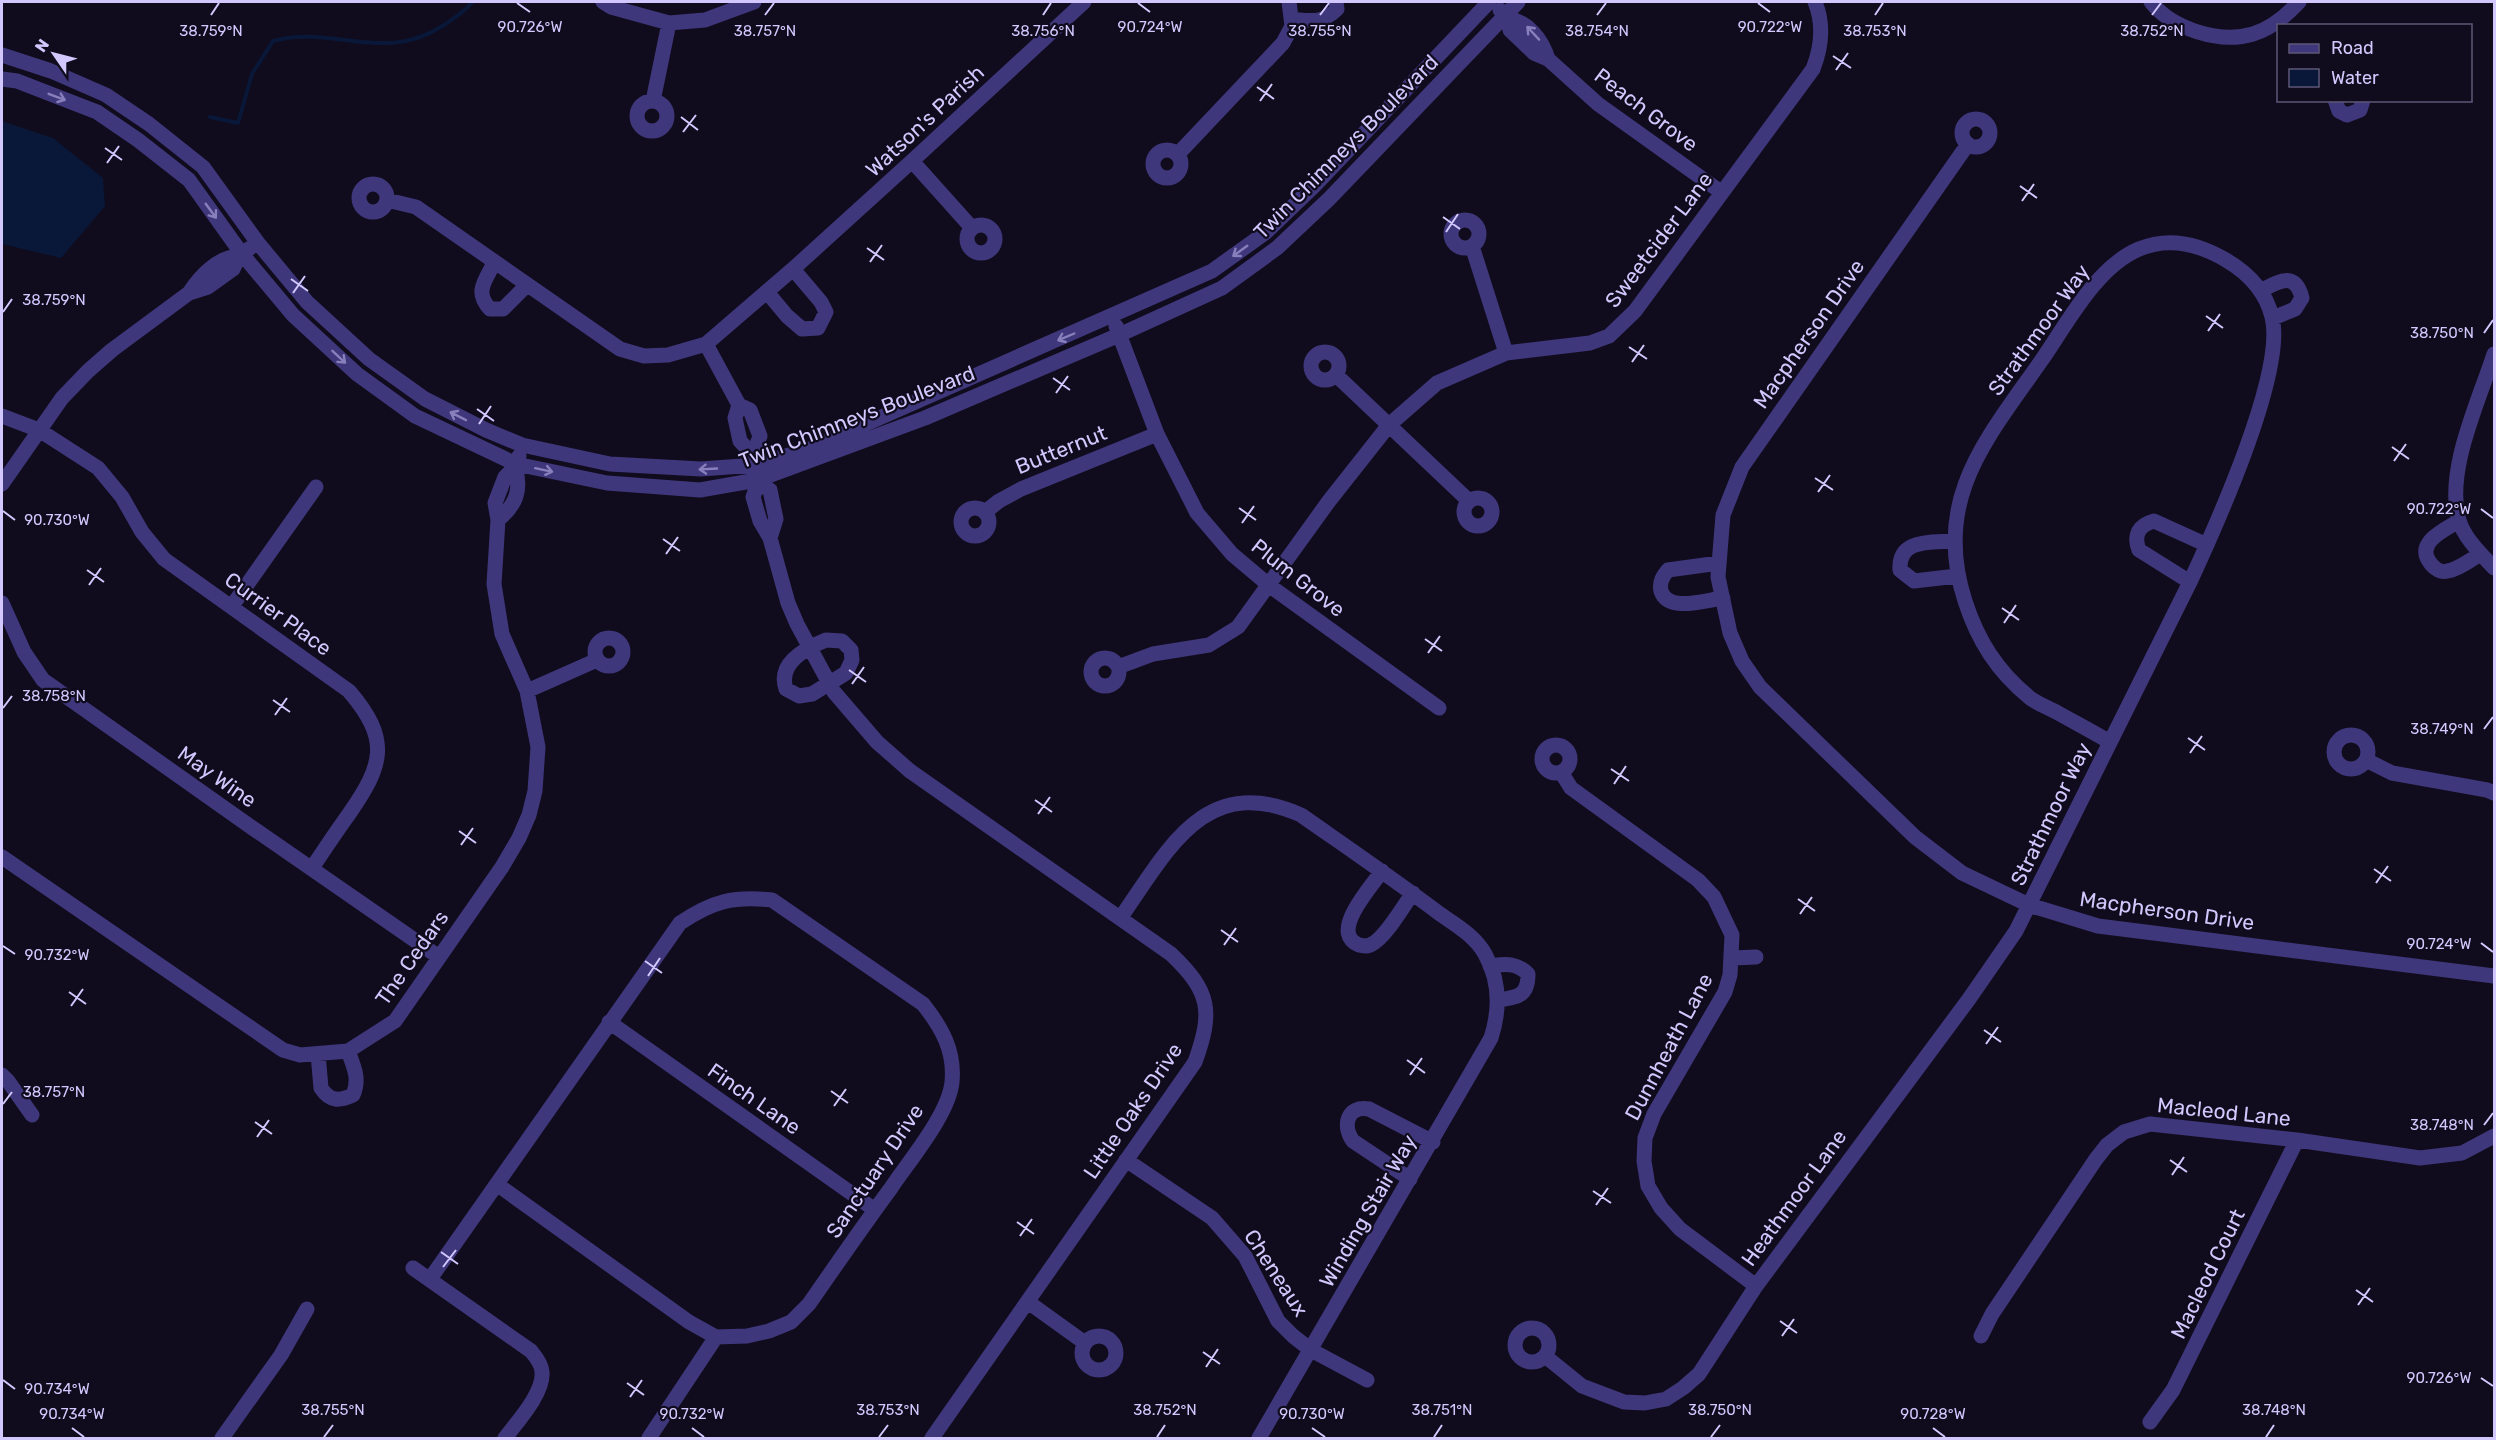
<svg xmlns="http://www.w3.org/2000/svg" width="2496" height="1440" viewBox="0 0 2496 1440" font-family="Rubik,sans-serif">
	<style>
		.water { fill: #091738 }
		.lines { fill: none; stroke-linecap: round; stroke-linejoin: round }
		.stream { stroke: #091738; stroke-width: 4 }
		.minor { stroke: #3f377b; stroke-width: 15 }
		.oneway { stroke: #8880bc }
		.ticks { fill: none; stroke: #d2c8fe; stroke-width: 2 }
		.labels { text-anchor: middle; stroke-width: 4.5; stroke-linejoin: round; paint-order: stroke }
		.street-label { font-size: 21px; fill: #d2c8fe; stroke: #100c1d }
		.ticks-label { font-size: 15px; text-anchor: middle; fill: #d2c8fe; stroke: #100c1d; stroke-width: 4.5; stroke-linejoin: round; paint-order: stroke }
	</style>
	<rect width="100%" height="100%" fill="#100c1d"/>
	<path class="water" d="M2,121L53,138L103,178L105,206L61,258L2,244Z"/>
	<g class="lines">
		<path class="stream" d="M210,117L238,123L252,74L273,41C333,24 384,65 444,25C454,18 465,12 472,2"/>
		<path class="minor" d="M603,2L611,7L669,23L705,20L754,2
			M2151,2C2172,29 2220,44 2253,34C2271,29 2287,15 2299,2
			M1500,10L1508,18L1510,30L1534,53L1548,59L1598,104L1721,192
			M1508,18C1528,22 1542,39 1548,59
			M1291,19C1311,21 1322,24 1337,9L1336,2
			M2,55L51,71L106,95L149,124L203,167L258,243L307,302L369,359L425,399L486,430L522,445L610,464L701,469L756,465L809,449L1212,271L1265,233L1315,185L1489,2
			M2,79L17,81L97,112L138,140L189,180L242,254L293,315L357,374L415,416L516,464L607,483L700,490L757,480L925,418L1119,335L1222,288L1277,248L1329,199L1518,2
			M2335,100L2339,111L2347,115L2360,110L2363,100
			M653,101L669,23
			M637 116a15 15 0 1 1 30 0a15 15 0 1 1-30 0Z
			M1962 133a14 14 0 1 1 28 0a14 14 0 1 1-28 0Z
			M1968,144L1742,467L1723,515L1718,577L1730,633L1742,661L1760,687L1915,837L1962,873L2029,905L2098,926L2494,976
			M1153 164a14 14 0 1 1 28 0a14 14 0 1 1-28 0Z
			M1178,154L1283,43L1292,26L1289,2
			M912,161L972,228
			M359 198a14 14 0 1 1 28 0a14 14 0 1 1-28 0Z
			M387,200L416,207L620,349L644,356L668,355L706,344L793,269L912,161L1084,2
			M1451 234a14 14 0 1 1 28 0a14 14 0 1 1-28 0Z
			M967 239a14 14 0 1 1 28 0a14 14 0 1 1-28 0Z
			M1472,246L1506,353
			M494,263C485,281 474,292 490,309H503L527,285
			M2260,291C2278,282 2295,270 2302,298L2295,309L2273,318
			M767,292L787,316L802,329L818,328L826,312L821,302L793,269
			M189,293C200,276 218,257 239,256
			M1116,326L1157,434L1197,513L1232,554L1270,586L1439,708
			M706,344L739,405L735,418L740,441L753,455L756,465L758,483L753,497L760,521L770,538L788,603L797,624L834,692L877,742L910,771L1171,954C1211,992 1213,1012 1195,1062L932,1438
			M1311 366a14 14 0 1 1 28 0a14 14 0 1 1-28 0Z
			M2494,354C2479,401 2445,471 2459,520C2464,538 2481,554 2494,568
			M1336,375L1469,501
			M739,405L750,410L760,436L753,455
			M2,416L39,430L98,468L122,497L142,532L164,559L349,691C391,740 383,765 349,814C336,832 324,850 312,868
			M758,483L770,490L776,519L770,538
			M2,484L62,398L88,371L112,350L189,293L208,287L233,269L239,256L250,248
			M1464 512a14 14 0 1 1 28 0a14 14 0 1 1-28 0Z
			M961 522a14 14 0 1 1 28 0a14 14 0 1 1-28 0Z
			M985,512L999,501L1021,489L1157,434
			M498,520C516,505 522,490 515,467
			M2459,521C2444,530 2414,543 2431,564C2435,569 2441,573 2447,571C2458,570 2471,559 2481,554
			M1954,541C1931,543 1898,538 1900,570L1914,581L1957,576
			M1719,563L1668,570C1663,576 1659,582 1661,591C1668,613 1706,600 1723,598
			M2190,582L2139,550C2133,535 2139,525 2154,521L2207,545
			M2,603L24,652L43,680L254,829L439,957
			M232,606L316,487
			M595 652a14 14 0 1 1 28 0a14 14 0 1 1-28 0Z
			M826,640L842,641L851,650L852,660L846,673L812,694L799,696L786,689C777,663 806,648 826,640Z
			M1091 672a14 14 0 1 1 28 0a14 14 0 1 1-28 0Z
			M1118,667L1153,654L1209,645L1238,627L1329,501L1389,425L1437,383L1506,353L1590,343L1609,336L1635,311L1813,69C1822,46 1824,24 1815,2
			M527,691L597,660
			M2334 752a17 17 0 1 1 34 0a17 17 0 1 1-34 0Z
			M1542 759a14 14 0 1 1 28 0a14 14 0 1 1-28 0Z
			M2366,760L2392,773L2487,790L2494,793
			M1561,772L1571,788L1698,880L1714,897L1732,935L1730,975L1725,992L1654,1114L1645,1138L1644,1161L1648,1186L1661,1208L1680,1229L1756,1286
			M2,857L283,1050L300,1055L348,1051L395,1021L502,867L519,838L529,815L535,791L538,747L527,691L502,634L494,584L498,520L495,503L505,477L515,467L519,456
			M1382,871C1372,886 1328,933 1359,945C1364,946 1368,947 1372,944C1386,937 1403,906 1413,893
			M1121,917C1168,850 1205,772 1301,815C1348,848 1395,880 1440,914C1456,925 1475,936 1485,954C1500,981 1500,1010 1491,1038L1259,1438
			M1733,958L1756,957
			M1490,966C1505,964 1516,962 1528,974C1528,996 1518,997 1499,1000
			M609,1022L875,1210
			M318,1054L321,1088C330,1102 340,1101 353,1095C360,1079 354,1067 348,1051
			M2,1075L8,1081L32,1115
			M1126,1160L1212,1218L1245,1256L1278,1321L1293,1336L1311,1350L1367,1380
			M1410,1179L1353,1141C1342,1126 1347,1105 1369,1109L1433,1142
			M413,1268L531,1351C536,1357 542,1365 542,1372C544,1393 517,1422 505,1438
			M430,1279L680,923C713,901 733,896 772,900L923,1004C942,1028 955,1051 952,1082C949,1114 909,1161 891,1188C863,1226 836,1265 809,1304L791,1322L769,1331L747,1336L716,1337L689,1322L498,1185
			M1028,1302L1085,1343
			M1515 1345a17 17 0 1 1 34 0a17 17 0 1 1-34 0Z
			M1082 1353a17 17 0 1 1 34 0a17 17 0 1 1-34 0Z
			M1981,1336L1992,1314L2096,1159L2107,1145L2124,1132L2150,1124L2297,1140L2420,1158L2462,1153L2494,1136
			M1545,1356L1582,1386L1624,1402L1645,1403L1666,1399L1683,1388L1699,1374L1756,1286L1969,999L2016,931L2190,582C2215,528 2286,372 2272,317C2266,292 2248,273 2226,260C2199,244 2170,236 2139,249C2096,267 2067,324 2041,361C1986,440 1932,499 1965,601C1978,641 1997,671 2030,698C2038,704 2049,708 2058,713C2076,723 2093,732 2110,742
			M2150,1422L2173,1390L2297,1140
			M222,1438L281,1355L307,1309
			M649,1438L716,1337"/>
	</g>
	<defs><path id="oneway-shaft" d="M-6 0H5M1.5-3L5.5 0L1.5 3" fill="none" stroke-width="1.6" stroke-linecap="round" stroke-linejoin="round" transform="scale(1.5)"/></defs>
	<g class="oneway">
		<use href="#oneway-shaft" transform="translate(1533 33) rotate(-133)"/>
		<use href="#oneway-shaft" transform="translate(57 97) rotate(21)"/>
		<use href="#oneway-shaft" transform="translate(211 211) rotate(54)"/>
		<use href="#oneway-shaft" transform="translate(1240 251) rotate(144)"/>
		<use href="#oneway-shaft" transform="translate(1066 337) rotate(157)"/>
		<use href="#oneway-shaft" transform="translate(339 357) rotate(43)"/>
		<use href="#oneway-shaft" transform="translate(458 416) rotate(-153)"/>
		<use href="#oneway-shaft" transform="translate(708 469) rotate(177)"/>
		<use href="#oneway-shaft" transform="translate(544 470) rotate(12)"/>
	</g>
	<path class="ticks" d="M517,3L530,12M1138,3L1150,12M1758,3L1770,12M211,15L219,3M765,15L774,3M1043,15L1051,3M1320,15L1329,3M1597,15L1606,3M1875,15L1883,3M2152,15L2161,3M1833,56L1851,68M1836,70L1848,53M1257,87L1274,99M1260,101L1272,84M681,117L698,130M683,132L696,115M105,148L122,160M107,163L119,146M2020,186L2037,198M2022,201L2034,184M1443,217L1460,229M1446,232L1458,214M867,248L884,260M870,262L882,245M291,279L308,291M293,293L305,276M3,312L12,299M2206,316L2223,328M2208,331L2220,314M2484,333L2493,320M1629,347L1647,359M1632,362L1644,345M1053,378L1070,390M1056,393L1068,376M477,409L494,421M479,424L491,406M2392,447L2409,459M2394,461L2406,444M1815,478L1833,490M1818,492L1830,475M1239,508L1256,520M2481,509L2493,518M3,511L15,520M1242,523L1254,506M663,539L680,551M666,554L678,537M87,570L104,582M89,585L101,568M2002,608L2019,620M2004,623L2016,605M1425,639L1442,651M1428,653L1440,636M849,670L866,682M852,684L864,667M273,700L290,712M3,708L12,696M275,715L287,698M2484,729L2493,717M2188,738L2205,750M2190,753L2202,736M1611,769L1629,781M1614,784L1626,766M1035,800L1052,812M1038,814L1050,797M459,831L476,843M461,845L473,828M2374,869L2391,881M2376,883L2388,866M1798,899L1815,911M1800,914L1812,897M1221,930L1238,942M2481,943L2493,952M1224,945L1236,928M3,946L15,954M645,961L662,973M648,976L660,958M69,992L86,1004M71,1006L83,989M1984,1030L2001,1042M1986,1044L1998,1027M1407,1060L1425,1073M1410,1075L1422,1058M831,1091L848,1103M3,1104L12,1092M834,1106L846,1089M255,1122L272,1134M2484,1125L2493,1113M257,1137L269,1120M2170,1160L2187,1172M2172,1175L2184,1157M1593,1191L1611,1203M1596,1205L1608,1188M1017,1222L1034,1234M1020,1236L1032,1219M441,1252L458,1264M443,1267L456,1250M2356,1290L2373,1302M2358,1305L2370,1288M1780,1321L1797,1333M1782,1336L1794,1319M1203,1352L1220,1364M1206,1367L1218,1349M2481,1378L2493,1386M3,1380L15,1389M627,1383L644,1395M630,1397L642,1380M72,1428L84,1437M692,1428L704,1437M1312,1428L1325,1437M1933,1428L1945,1437M324,1437L333,1425M879,1437L888,1425M1157,1437L1165,1425M1434,1437L1442,1425M1711,1437L1720,1425M2266,1437L2274,1425"/>
	<g class="labels">
		<g class="street-label">
			<text transform="translate(1646 110) rotate(37)" y="7">Peach Grove</text>
			<text transform="translate(925 121) rotate(-43)" y="7">Watson's Parish</text>
			<text transform="translate(1346 147) rotate(-45)" y="7">Twin Chimneys Boulevard</text>
			<text transform="translate(1659 240) rotate(-53)" y="7">Sweetcider Lane</text>
			<text transform="translate(2039 330) rotate(-54)" y="7">Strathmoor Way</text>
			<text transform="translate(1809 334) rotate(-55)" y="7">Macpherson Drive</text>
			<text transform="translate(857 417) rotate(-21)" y="7">Twin Chimneys Boulevard</text>
			<text transform="translate(1061 450) rotate(-22)" y="7">Butternut</text>
			<text transform="translate(1298 578) rotate(38)" y="7">Plum Grove</text>
			<text transform="translate(278 614) rotate(36)" y="7">Currier Place</text>
			<text transform="translate(217 777) rotate(35)" y="7">May Wine</text>
			<text transform="translate(2051 814) rotate(-64)" y="7">Strathmoor Way</text>
			<text transform="translate(2167 911) rotate(8)" y="7">Macpherson Drive</text>
			<text transform="translate(412 958) rotate(-55)" y="7">The Cedars</text>
			<text transform="translate(1669 1047) rotate(-62)" y="7">Dunnheath Lane</text>
			<text transform="translate(754 1099) rotate(35)" y="7">Finch Lane</text>
			<text transform="translate(1133 1111) rotate(-56)" y="7">Little Oaks Drive</text>
			<text transform="translate(2224 1112) rotate(6)" y="7">Macleod Lane</text>
			<text transform="translate(875 1171) rotate(-56)" y="7">Sanctuary Drive</text>
			<text transform="translate(1794 1198) rotate(-54)" y="7">Heathmoor Lane</text>
			<text transform="translate(1368 1211) rotate(-60)" y="7">Winding Stair Way</text>
			<text transform="translate(1276 1273) rotate(57)" y="7">Cheneaux</text>
			<text transform="translate(2208 1274) rotate(-64)" y="7">Macleod Court</text>
		</g>
	</g>
	<g class="ticks-label">
		<text x="530" y="32">90.726°W</text>
		<text x="1150" y="32">90.724°W</text>
		<text x="1770" y="32">90.722°W</text>
		<text x="211" y="36">38.759°N</text>
		<text x="765" y="36">38.757°N</text>
		<text x="1043" y="36">38.756°N</text>
		<text x="1320" y="36">38.755°N</text>
		<text x="1597" y="36">38.754°N</text>
		<text x="1875" y="36">38.753°N</text>
		<text x="2152" y="36">38.752°N</text>
		<text x="54" y="305">38.759°N</text>
		<text x="2442" y="338">38.750°N</text>
		<text x="2439" y="514">90.722°W</text>
		<text x="57" y="525">90.730°W</text>
		<text x="54" y="701">38.758°N</text>
		<text x="2442" y="734">38.749°N</text>
		<text x="2439" y="949">90.724°W</text>
		<text x="57" y="960">90.732°W</text>
		<text x="54" y="1097">38.757°N</text>
		<text x="2442" y="1130">38.748°N</text>
		<text x="2439" y="1383">90.726°W</text>
		<text x="57" y="1394">90.734°W</text>
		<text x="333" y="1415">38.755°N</text>
		<text x="888" y="1415">38.753°N</text>
		<text x="1165" y="1415">38.752°N</text>
		<text x="1442" y="1415">38.751°N</text>
		<text x="1720" y="1415">38.750°N</text>
		<text x="2274" y="1415">38.748°N</text>
		<text x="72" y="1419">90.734°W</text>
		<text x="692" y="1419">90.732°W</text>
		<text x="1312" y="1419">90.730°W</text>
		<text x="1933" y="1419">90.728°W</text>
	</g>
	<rect width="2496" height="1440" fill="none" stroke="#d2c8fe" stroke-width="6"/>
	<rect x="2277" y="24" width="195" height="78" fill="#100c1d" stroke="#5e5777" stroke-width="1.5"/>
	<rect x="2289" y="44" width="30" height="9" fill="#3f377b" stroke="#5e5777" stroke-width="1.5"/>
	<text x="2331" y="54" font-size="18" fill="#d2c8fe">Road</text>
	<rect x="2289" y="69" width="30" height="18" fill="#091738" stroke="#5e5777" stroke-width="1.5"/>
	<text x="2331" y="84" font-size="18" fill="#d2c8fe">Water</text>
	<g transform="translate(54 54) rotate(305)" stroke="#100c1d" stroke-width="4.5" paint-order="stroke">
	<path d="M0-4.5L10 22L0 15L-10 22Z" fill="#d2c8fe"/>
	<text y="-9" font-size="16" font-weight="bold" text-anchor="middle" fill="#d2c8fe">N</text>
	</g>
</svg>
